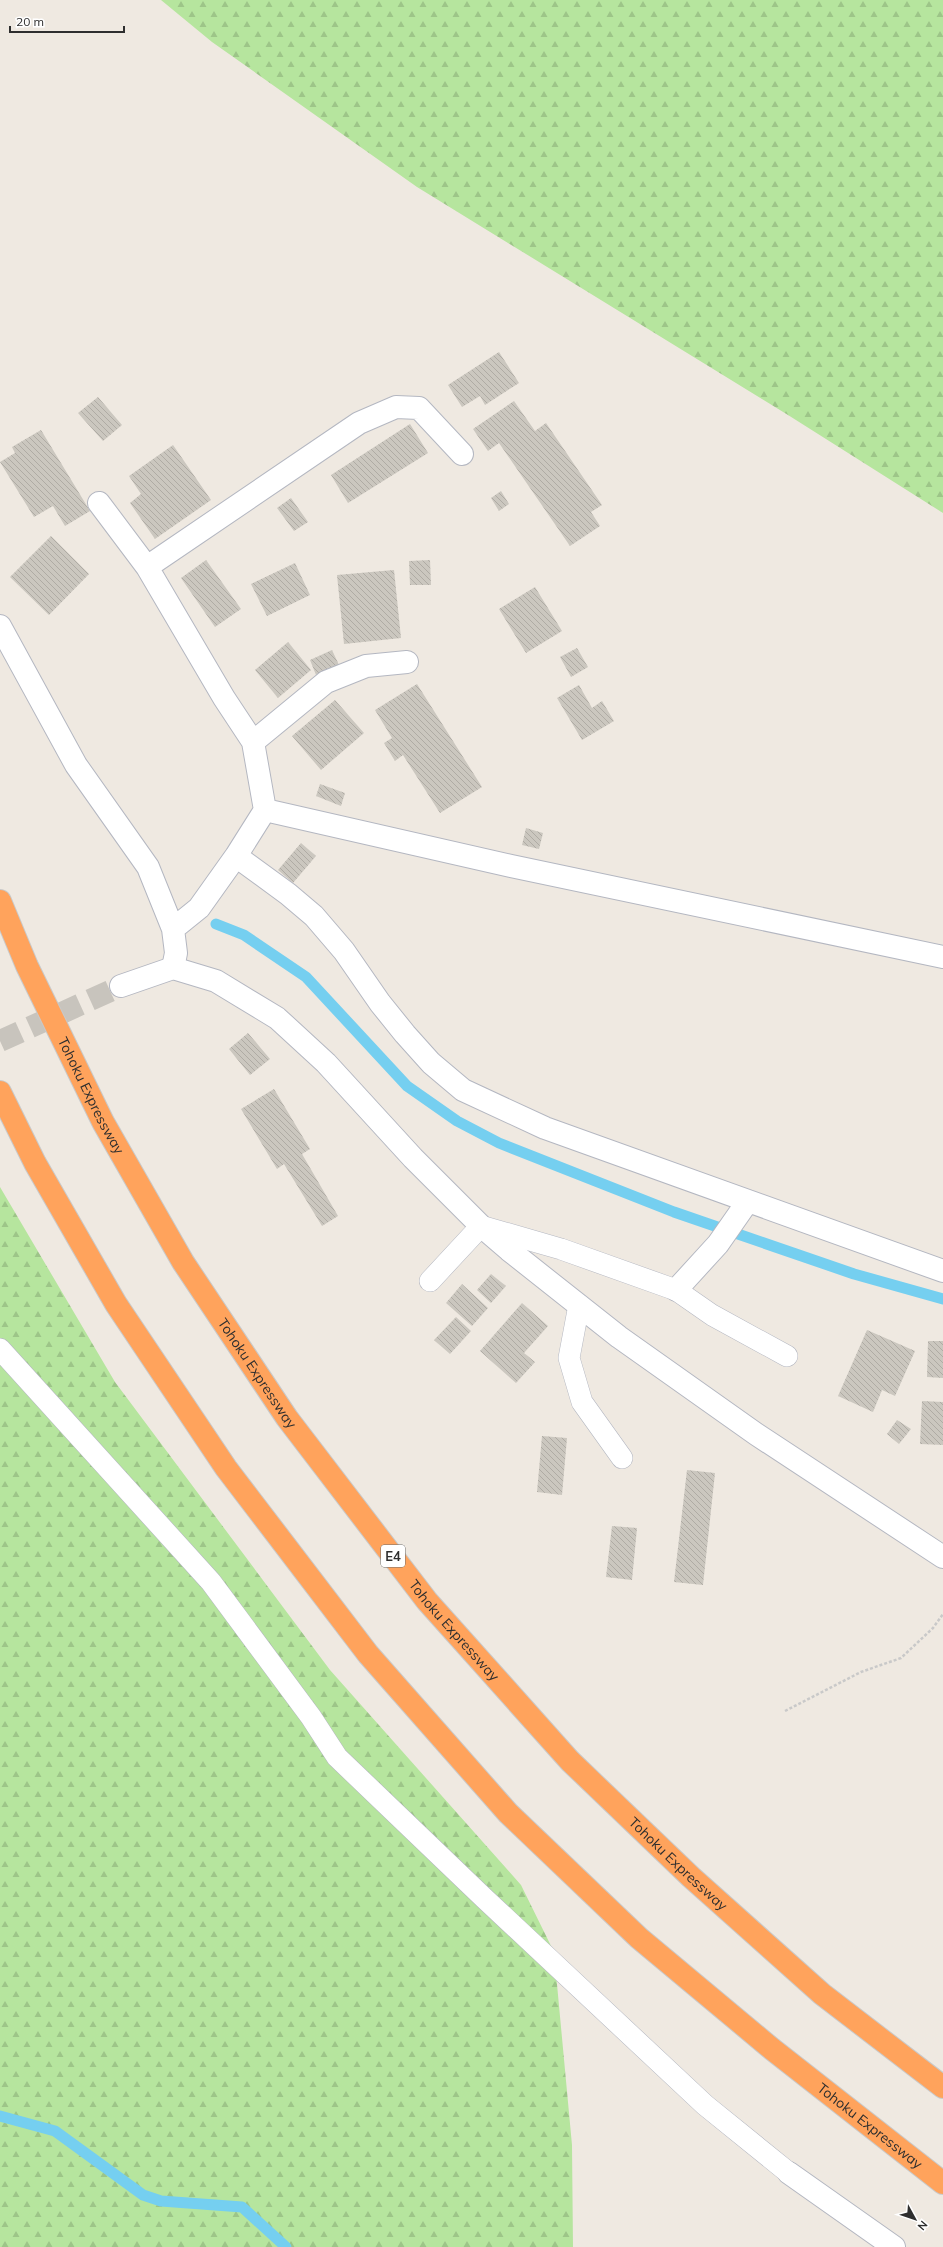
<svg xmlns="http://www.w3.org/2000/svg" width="943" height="2247" viewBox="0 0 943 2247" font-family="Mulish,sans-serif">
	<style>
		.forest { fill: url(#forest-firs) }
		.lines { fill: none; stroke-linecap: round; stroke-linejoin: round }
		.stream { stroke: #75cff0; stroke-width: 11 }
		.building { fill: url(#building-back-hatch) }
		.secondary-tunnel { stroke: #c8c4bd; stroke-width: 22; stroke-dasharray: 22 11; stroke-linecap: butt }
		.lane-casing { stroke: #b4b7c1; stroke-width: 22 }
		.street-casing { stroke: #b4b7c1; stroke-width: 24 }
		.secondary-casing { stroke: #b4b7c1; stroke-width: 24 }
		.highway-casing { stroke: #c9c9c9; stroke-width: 24 }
		.path { stroke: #c9c9c9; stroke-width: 2.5; stroke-dasharray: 3 2; stroke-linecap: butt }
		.lane { stroke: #fff; stroke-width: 21 }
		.street { stroke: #fff; stroke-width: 22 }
		.secondary { stroke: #fff; stroke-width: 22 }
		.highway { stroke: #ffa35c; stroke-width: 22 }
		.labels { text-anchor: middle; stroke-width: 4; stroke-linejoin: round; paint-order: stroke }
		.shield { fill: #fff; stroke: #6d6d6d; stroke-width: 1 }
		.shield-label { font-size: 13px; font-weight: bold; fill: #2e2e2e }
		.street-label { font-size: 14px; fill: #2e2e2e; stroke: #fff }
	</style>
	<defs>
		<pattern id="forest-firs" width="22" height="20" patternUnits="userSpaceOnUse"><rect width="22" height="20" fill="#b6e59e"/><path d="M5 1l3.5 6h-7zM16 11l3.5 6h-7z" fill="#9dc588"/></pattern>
		<pattern id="building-back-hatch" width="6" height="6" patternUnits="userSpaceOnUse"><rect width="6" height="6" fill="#cbc7bf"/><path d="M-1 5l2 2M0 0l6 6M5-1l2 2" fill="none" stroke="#afaba4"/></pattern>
	</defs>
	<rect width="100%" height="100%" fill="#efe9e1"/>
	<path class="forest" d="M161,0H943V513L788,415L417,187L212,42Z
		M0,1187L115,1382L330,1670L521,1885L554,1952L572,2145L573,2247H0Z"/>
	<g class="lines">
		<path class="stream" d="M216,924L244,935L306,977L407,1086L457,1121L499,1143L674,1212L854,1274L943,1299
			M0,2116L55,2131L143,2195L161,2201L242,2207L286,2247"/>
	</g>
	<path class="building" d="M499,352L519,383L485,405L480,396L462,407L448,385Z
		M98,397L122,425L103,441L78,413Z
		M514,401L535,431L546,423L602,505L591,512L600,526L570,546L499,443L488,451L473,429Z
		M410,424L428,453L348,503L331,475Z
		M41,430L90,511L65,526L53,506L34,517L0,462L15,453L12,447Z
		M173,445L211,500L155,539L130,503L141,494L129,476Z
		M501,491L509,504L499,511L491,498Z
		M291,498L308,522L294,531L277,508Z
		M51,536L89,574L49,615L10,577Z
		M206,560L241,609L215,627L181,578Z
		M430,560L431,585H410L409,561Z
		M295,563L310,595L267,616L251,584Z
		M394,570L401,638L344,644L337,575Z
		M535,587L562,631L526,653L499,609Z
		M288,642L311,670L278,698L255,670Z
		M577,648L588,667L571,677L560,657Z
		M332,650L339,665L316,675L310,660Z
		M417,684L482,787L440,813L403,755L395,761L384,743L392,738L375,710Z
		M579,685L592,708L602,701L614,721L582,740L557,698Z
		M335,700L364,733L321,770L292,736Z
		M320,784L345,793L341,806L316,796Z
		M526,828L543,833L539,849L522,845Z
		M301,843L316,856L293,883L278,870Z
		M248,1033L270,1059L250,1075L229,1049Z
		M274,1089L310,1149L302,1154L338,1216L322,1226L284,1164L277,1169L241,1109Z
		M491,1274L506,1286L491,1303L477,1290Z
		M462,1284L488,1308L472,1326L446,1303Z
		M522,1303L548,1326L524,1353L535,1362L516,1383L480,1351Z
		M456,1317L471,1331L450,1354L434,1340Z
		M867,1330L915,1351L895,1396L882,1390L873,1412L838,1396Z
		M928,1341H943V1378L927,1377Z
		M922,1401L943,1402V1445L920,1444Z
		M897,1420L911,1429L899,1444L887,1434Z
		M542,1436L567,1438L562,1495L537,1492Z
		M687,1470L715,1473L703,1585L674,1582Z
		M612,1526L637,1528L632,1580L606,1577Z"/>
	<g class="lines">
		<path class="secondary-tunnel" d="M0,1041L121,986"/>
		<g class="lane-casing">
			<path id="lane" d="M430,1281L481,1226L561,1249L676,1290L712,1315L787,1356
				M579,1305L569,1358L582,1402L622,1458
				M0,1349L211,1582L311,1717L337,1757L484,1898L705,2105L789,2173"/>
		</g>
		<g class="street-casing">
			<path id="street" d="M99,503L147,567L224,698L253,742L265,810
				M147,567L359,423L396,407L419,408L462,454
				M0,626L76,765L148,867L173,929L176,953L173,968
				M253,742L326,682L366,666L407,662
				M236,856L288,894L314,916L344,951L380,1003L405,1034L431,1063L463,1090L545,1128L943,1271
				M173,929L199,908L236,856L265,810L511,866L943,957
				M676,1290L718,1244L748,1201
				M789,2173L894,2247"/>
		</g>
		<g class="secondary-casing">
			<path id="secondary" d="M121,986L173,968L216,981L277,1018L326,1063L413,1158L481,1226L509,1250L619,1337L756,1434L943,1557"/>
		</g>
		<g class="highway-casing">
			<g id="highway">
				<path id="s1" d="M0,901L27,966L103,1122L183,1262L287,1418L427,1601L570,1761L691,1877L822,1994L943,2087"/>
				<path id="s2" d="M0,1092L35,1163L116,1304L226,1468L368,1654L508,1813L639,1938L772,2049L943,2183"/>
			</g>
		</g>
		<path class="path" d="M785,1711L861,1672L901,1658L933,1628L943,1614"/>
		<use href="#lane" class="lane"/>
		<use href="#street" class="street"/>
		<use href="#secondary" class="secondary"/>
		<use href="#highway" class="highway"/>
	</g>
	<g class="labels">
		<rect class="shield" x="381" y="1545" width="24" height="22" rx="3"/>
		<g class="shield-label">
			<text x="393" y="1561">E4</text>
		</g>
		<g class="street-label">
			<text dy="5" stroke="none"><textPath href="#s1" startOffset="215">Tohoku Expressway</textPath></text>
			<text dy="5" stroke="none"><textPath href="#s1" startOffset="539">Tohoku Expressway</textPath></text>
			<text dy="5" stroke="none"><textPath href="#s1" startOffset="863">Tohoku Expressway</textPath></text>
			<text dy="5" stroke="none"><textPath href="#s1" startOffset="1187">Tohoku Expressway</textPath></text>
			<text dy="5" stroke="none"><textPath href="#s2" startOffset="1364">Tohoku Expressway</textPath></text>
		</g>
	</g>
	<g transform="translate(915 2219) rotate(130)" stroke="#ffffff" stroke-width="3" paint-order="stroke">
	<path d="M0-3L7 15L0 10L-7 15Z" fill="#2e2e2e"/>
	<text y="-6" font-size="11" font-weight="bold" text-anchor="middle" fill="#2e2e2e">N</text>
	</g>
	<path d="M10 26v6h114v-6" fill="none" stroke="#2e2e2e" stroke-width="2"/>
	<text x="16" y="26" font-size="12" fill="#2e2e2e" stroke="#ffffff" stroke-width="3" paint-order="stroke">20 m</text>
</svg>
